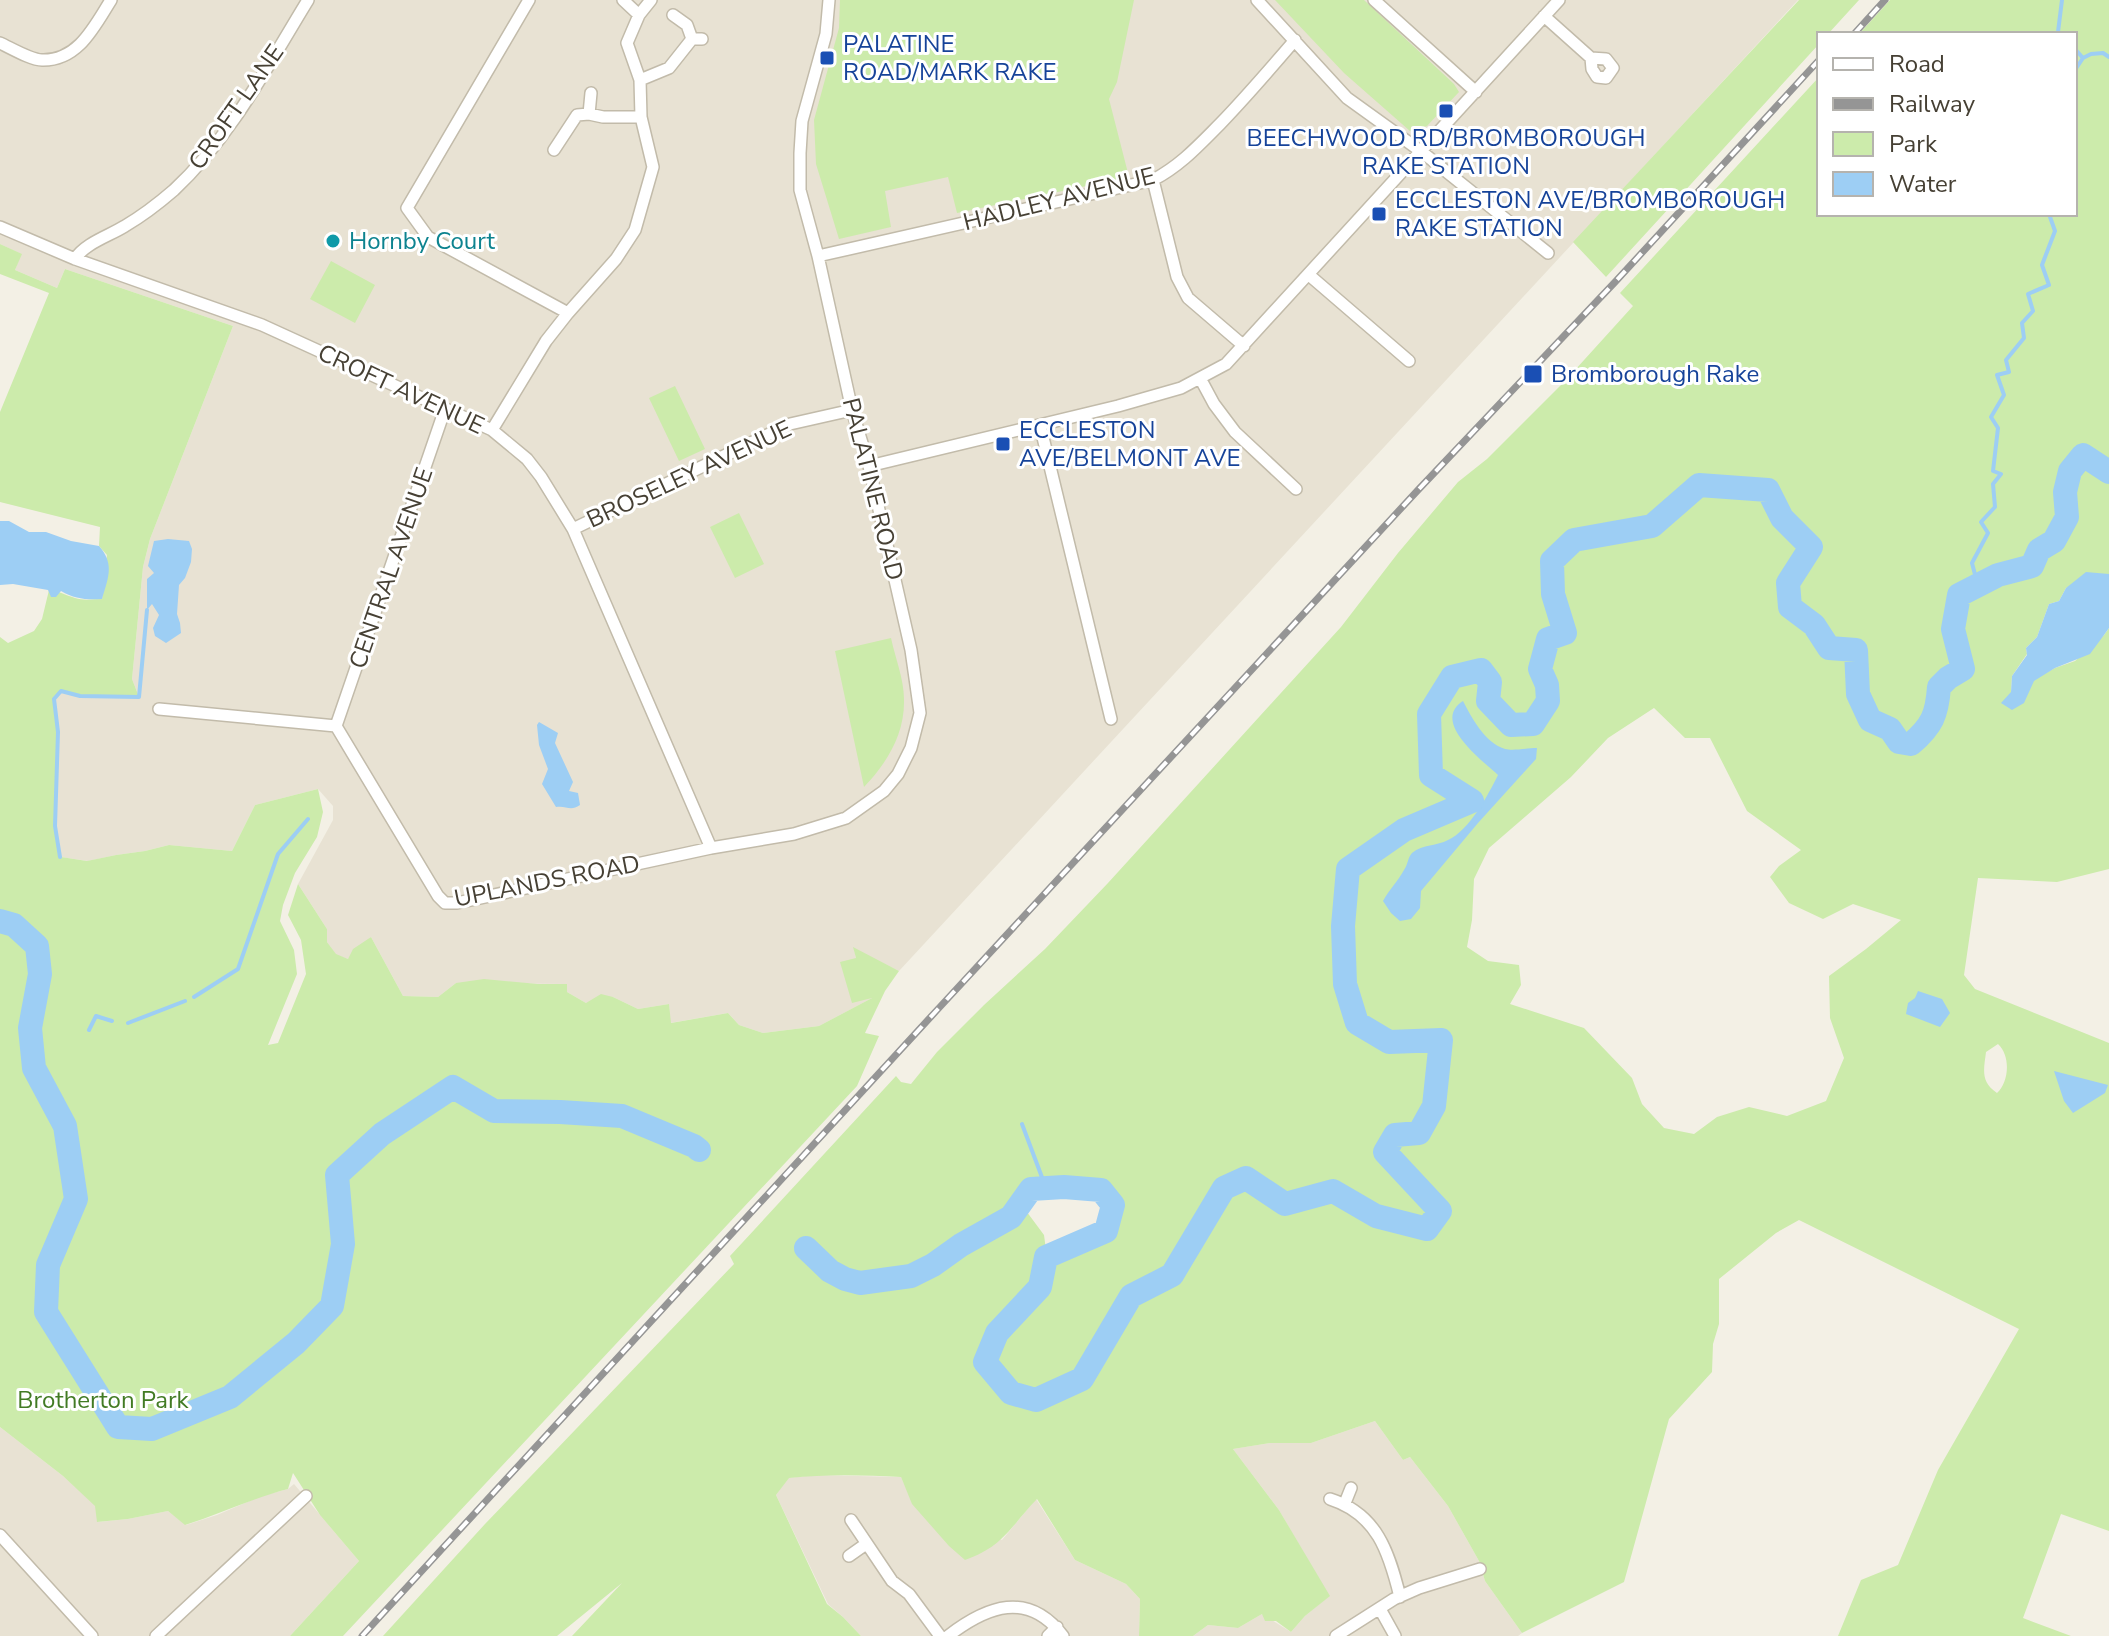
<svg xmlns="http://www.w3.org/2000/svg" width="2109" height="1636" viewBox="0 0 2109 1636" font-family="'Nunito Sans',sans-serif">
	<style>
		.residential { fill: #e8e2d3 }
		.green { fill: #ccebab; fill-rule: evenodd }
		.water { fill: #9dcef4 }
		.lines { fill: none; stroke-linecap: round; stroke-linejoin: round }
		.stream { stroke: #9dcef4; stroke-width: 4 }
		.river { stroke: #9dcef4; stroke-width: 24 }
		.street-casing { stroke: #c2bbaa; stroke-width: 14 }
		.street { stroke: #fff; stroke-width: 11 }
		.rail-casing { stroke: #959595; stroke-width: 7 }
		.rail { stroke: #fff; stroke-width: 4; stroke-dasharray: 12; stroke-linecap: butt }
		.transit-dot { fill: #1a4fb4; stroke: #fff; stroke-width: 3 }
		.culture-dot { fill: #0f9aa8; stroke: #fff; stroke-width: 3 }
		.labels { text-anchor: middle; stroke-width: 6; stroke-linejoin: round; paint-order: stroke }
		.transit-label { font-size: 24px; fill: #164399; stroke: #fff; text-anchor: start }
		.street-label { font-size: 24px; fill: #464034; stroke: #fff }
		.culture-label { font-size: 24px; fill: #0d838f; stroke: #fff; text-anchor: start }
		.park-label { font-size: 24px; fill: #427b24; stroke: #fff }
	</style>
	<rect width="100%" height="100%" fill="#f3f0e5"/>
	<path class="residential" d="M0,0H1798L899,971L854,949L856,958L878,995L819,1026L763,1033L739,1025L728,1013L670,1023L669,1004L638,1009L613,997L586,1003L567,992L566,984L456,983L438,997L403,996L371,937L348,959L336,955L327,942V929L298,884L333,820V806L318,789L255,805L232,851L169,845L145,851L116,855L88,861L60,857L55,826L58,732L54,699L61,691L80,696L139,697L132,679L143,567L150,539L233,326L65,269L57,288L15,270L21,254L0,244Z
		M1375,1421L1403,1460L1410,1457L1448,1506L1479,1561L1485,1581L1522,1633L1518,1636H1193L1208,1625L1238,1628L1262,1614L1291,1632L1305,1616L1329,1596L1279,1510L1233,1449L1270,1443H1311Z
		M0,1427L63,1476L96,1506L98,1522L128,1519L168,1511L186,1525L217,1515L261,1496L288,1489L294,1484L359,1561L290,1636H0Z
		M814,1475L901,1477L913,1504L1002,1540L1036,1499L1075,1560L1126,1584L1140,1599L1139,1636H861L843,1617L828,1604L776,1495L788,1478Z"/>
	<path class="green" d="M840,0H1134L1117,82L1109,99L1129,177L957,213L948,177L885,191L891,227L839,239L816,164L814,120L839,28Z
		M1275,0H1364L1454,84L1459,92L1427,126L1410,131L1344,73Z
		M1799,0H1859L1828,34H1819V44L1606,277L1573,242Z
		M1890,0H2109V574L2066,588L2059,601L2049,604L2037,637L2026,648L2027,654L2012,676L2011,692L2055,668L2075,661L2104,635L2109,628V869L2057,882L1978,878L1964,975L1975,989L2109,1043V1531L2061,1514L2023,1618L2071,1636H1838L1861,1580L1898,1565L1938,1470L2019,1329L1799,1220L1776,1233L1719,1279V1324L1713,1344L1712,1372L1669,1419L1624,1582L1522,1633L1485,1581L1479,1561L1448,1506L1410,1457L1403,1460L1375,1421L1311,1443H1270L1233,1449L1279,1510L1330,1596L1305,1616L1291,1632L1276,1621H1265L1262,1614L1238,1628L1208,1625L1193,1636H1139L1140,1599L1126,1584L1075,1560L1037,1499C1011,1526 1003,1547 965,1560L949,1546L912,1504L901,1477C863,1475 826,1474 789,1478L776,1495L827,1604L843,1617L861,1636H572L622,1583L557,1636H383L485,1524L734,1264L730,1256L896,1076L901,1082L911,1084L937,1052L984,1005L1045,949L1108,883L1341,627L1398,553L1458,482L1487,459L1565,381L1633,306L1620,293L1819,77V214H2075V34H1859ZM1654,708L1685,738H1710L1747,811L1801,850L1779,866L1770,877L1789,903L1823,919L1853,904L1901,920L1866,949L1829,976L1830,1018L1844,1058L1826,1101L1787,1116L1749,1107L1717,1117L1694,1134L1664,1128L1642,1104L1632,1078L1584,1028L1510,1004L1521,985L1519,965L1488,961L1467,947L1472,920L1474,879L1489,848L1571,777L1608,738ZM1998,1044C2011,1056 2009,1082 1997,1093C1980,1082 1984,1069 1986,1052ZM1064,1187L1100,1190L1113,1205L1106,1231L1047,1257L1044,1235L1021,1204L1031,1189Z
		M0,244L22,254L15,270L57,288L65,269L233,326L150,539L143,567L132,679L139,697L80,696L62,692L54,699L58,732L55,826L61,857L87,861L116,855L145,851L169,845L232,851L255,805L318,789L323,812L317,837L295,873L283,905L280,921L294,950L297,974L268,1045L278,1043L306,974L301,940L288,915L298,884L327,929V942L336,954L348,959L353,949L371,937L403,996L438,997L456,983L484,979L538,984H567V992L586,1003L601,994L613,997L638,1009L669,1004L671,1023L728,1013L739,1025L763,1033L819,1026L872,998L852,1003L840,962L856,958L853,947L899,971L885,991L865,1033L879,1036L857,1086L343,1636H290L359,1561L320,1515L293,1473L288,1489C253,1498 220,1514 185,1525L168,1511L128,1519L97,1522L95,1506L63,1476L0,1427V637L8,643L34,631L42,619L49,590C59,591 65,595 75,598C84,601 93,599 102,599L107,555L99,546L100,527L0,502V412L49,293L0,274Z
		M331,261L375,285L355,323L310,299Z
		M675,386L705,449L679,461L649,398Z
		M739,513L764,564L735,578L710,527Z
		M891,638C895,657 904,679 904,699C905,734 887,763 864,787L835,651Z"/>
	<path class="water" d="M0,521H9L29,532H46L71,541L99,546C115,564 108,578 102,599C86,600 75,599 61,591L56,597H51L48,590L13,584L0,585Z
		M168,539L189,541L192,549L191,562L185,578L179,585L177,614L180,623L181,633L166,643L155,636L153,628L159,615L152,604L147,610V579L154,573L148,566L154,541Z
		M2086,572L2109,574V628L2104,635L2090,654L2055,668L2034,681L2024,703L2012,710L2001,703L2011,692L2012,676L2027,655L2026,648L2037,637L2049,604L2059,601L2066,588Z
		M1463,701C1472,718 1484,742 1505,749C1513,751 1528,748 1537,748L1536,759L1478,823L1421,891L1420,908L1411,919L1400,921L1391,913L1383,901C1389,890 1398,881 1404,870C1408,864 1408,857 1412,853C1423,844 1437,846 1448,840C1469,831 1488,795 1498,775C1483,761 1430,722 1463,701Z
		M539,722L558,733L555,743L573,782L569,791L578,793L580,805C570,812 566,805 556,807L542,784L548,769L539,745L537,725Z
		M1918,991L1942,999L1950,1013L1940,1027L1906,1014L1908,1003L1915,998Z
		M2054,1071L2108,1085L2105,1093L2073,1113L2064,1101Z"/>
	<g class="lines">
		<path class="stream" d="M2060,34L2058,32L2062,0
			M2075,49L2083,58L2075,70
			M2083,58L2091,54L2103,53L2109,57
			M2075,97V114
			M1978,586L1972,563L1988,533L1981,522L1995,507L1993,484L2001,474L1993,471L1998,428L1991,417L2004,395L1997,375L2009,372L2006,360L2024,338L2022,323L2033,311L2028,294L2049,285L2042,265L2055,231L2049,214
			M60,857L55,826L58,732L54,699L61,691L80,696L139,697L147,610
			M194,997L238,969L278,854L308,819
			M128,1023L185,1001
			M89,1030L96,1016L112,1021
			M1022,1124L1046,1188"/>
		<path class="river" d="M0,921L14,925L37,946L40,974L30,1028L34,1068L65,1126L76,1199L48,1265L46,1312L118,1427L152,1429L230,1397L296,1343L332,1306L343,1244L337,1175L382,1134L453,1087L494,1111L560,1112L622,1116L694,1146L699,1150
			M806,1248L830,1271L845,1279L860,1283L911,1276L933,1265L961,1245L1011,1217L1031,1189L1064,1187L1101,1190L1113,1205L1106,1231L1046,1257L1040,1287L997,1333L985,1362L1011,1393L1036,1400L1082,1379L1131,1296L1172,1275L1224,1188L1246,1178L1285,1204L1333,1191L1376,1216L1427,1229L1440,1211L1385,1152L1395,1135L1419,1133L1434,1106L1441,1040L1389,1042L1357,1023L1345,984L1343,926L1348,869L1404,830L1472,801L1431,775L1429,714L1452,677L1481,670L1490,682L1488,701L1511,725L1533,724L1548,701L1547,685L1540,669L1548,639L1565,633L1553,594L1552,561L1574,540L1652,526L1699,485L1768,490L1782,518L1811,547L1788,583L1790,607L1814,625L1829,648L1856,650L1858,694L1870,720L1890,729L1899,742L1911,744C1932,726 1937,715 1939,687L1948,678L1963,669L1953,629L1959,595L1998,575L2032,566L2039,550L2054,541L2067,517L2065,492L2070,471L2083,455L2109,472"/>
		<g class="street-casing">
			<path id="street" d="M529,0L407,208L428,237L568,313
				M623,0L639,15
				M1257,0L1347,98L1422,152L1548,253
				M1374,0L1476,92
				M673,15L687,25L692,39
				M1544,16L1591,58L1606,59L1613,68L1606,78L1597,77L1592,69L1591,58
				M0,43C11,48 31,60 42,60C78,61 94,27 111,0
				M640,80L669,68L692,39H702
				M589,114L591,93
				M554,150L577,115L589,114L603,117H641
				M1153,180L1177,277L1188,298L1244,346
				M0,227L75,259L262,325L492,430L527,459L541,477L573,529L711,848
				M818,256L1153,180C1181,165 1198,146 1220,124C1246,97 1271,68 1295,40
				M75,259C85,243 109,236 125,226C142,216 159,203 174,190C231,137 268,65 308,0
				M1309,275L1409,361
				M1200,378L1214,404L1235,432L1296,489
				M1040,425L1111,719
				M492,430L546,341L568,313L616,259L635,230L653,167L641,117L640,80L627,43L639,15L651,0
				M869,466L1118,406L1181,388L1226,364L1559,0
				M573,529L790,424L852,410
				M159,709L336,726
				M336,726L438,896L445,903H457L711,848L794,834L846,818L884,791L898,774L911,748L920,713L911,650L869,466L852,410L818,256L800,190V153L802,121L826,34L829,0
				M336,726L445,409
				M1330,1499C1377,1514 1389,1552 1400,1597
				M1345,1503L1351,1488
				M851,1520L892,1581L909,1594L940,1636
				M0,1535L92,1636
				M849,1556L866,1544
				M1380,1609L1395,1636
				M156,1636L306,1496
				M948,1636C987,1606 1028,1590 1063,1636
				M1048,1636L1057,1627
				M1336,1636L1394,1599L1419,1588L1480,1569"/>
		</g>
		<use href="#street" class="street"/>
		<g class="rail-casing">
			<path id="rail" d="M1854,34L1885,0
				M362,1636L938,1009L1418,490L1616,281L1819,60"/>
		</g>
		<use href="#rail" class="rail"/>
	</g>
	<g class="transit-dot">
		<rect x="819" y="50" width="16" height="16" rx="4"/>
		<rect x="1438" y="103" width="16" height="16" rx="4"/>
		<rect x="1371" y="206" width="16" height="16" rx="4"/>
		<rect x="1523" y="364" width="20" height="20" rx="4"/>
		<rect x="995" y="436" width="16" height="16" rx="4"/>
	</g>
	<circle class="culture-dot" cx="333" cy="241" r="8"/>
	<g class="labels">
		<g class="transit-label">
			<text x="843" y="52">PALATINE<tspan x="843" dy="28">ROAD/MARK RAKE</tspan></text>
			<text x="1446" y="146" text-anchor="middle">BEECHWOOD RD/BROMBOROUGH<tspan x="1446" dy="28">RAKE STATION</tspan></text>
			<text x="1395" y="208">ECCLESTON AVE/BROMBOROUGH<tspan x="1395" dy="28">RAKE STATION</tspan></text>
			<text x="1551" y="382">Bromborough Rake</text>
			<text x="1019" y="438">ECCLESTON<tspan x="1019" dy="28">AVE/BELMONT AVE</tspan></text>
		</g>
		<g class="street-label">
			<text transform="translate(236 107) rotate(-55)" y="8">CROFT LANE</text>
			<text transform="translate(1059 199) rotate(-14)" y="8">HADLEY AVENUE</text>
			<text transform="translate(401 389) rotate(25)" y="8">CROFT AVENUE</text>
			<text transform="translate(689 474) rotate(-25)" y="8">BROSELEY AVENUE</text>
			<text transform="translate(873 489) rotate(76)" y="8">PALATINE ROAD</text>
			<text transform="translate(391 568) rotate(-71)" y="8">CENTRAL AVENUE</text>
			<text transform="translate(547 881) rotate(-11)" y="8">UPLANDS ROAD</text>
		</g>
		<g class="culture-label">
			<text x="349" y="249">Hornby Court</text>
		</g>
		<g class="park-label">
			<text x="103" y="1408">Brotherton Park</text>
		</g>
	</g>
	<rect x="1817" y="32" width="260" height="184" fill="#ffffff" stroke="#b5b3ae" stroke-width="2"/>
	<rect x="1833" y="58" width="40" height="12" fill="#ffffff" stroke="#b5b3ae" stroke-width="2"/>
	<text x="1889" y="72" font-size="24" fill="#464034">Road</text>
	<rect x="1833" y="98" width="40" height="12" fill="#959595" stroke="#b5b3ae" stroke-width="2"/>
	<text x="1889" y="112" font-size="24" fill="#464034">Railway</text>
	<rect x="1833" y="132" width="40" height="24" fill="#ccebab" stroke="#b5b3ae" stroke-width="2"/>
	<text x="1889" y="152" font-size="24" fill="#464034">Park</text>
	<rect x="1833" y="172" width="40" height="24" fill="#9dcef4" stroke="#b5b3ae" stroke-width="2"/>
	<text x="1889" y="192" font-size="24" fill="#464034">Water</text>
</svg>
